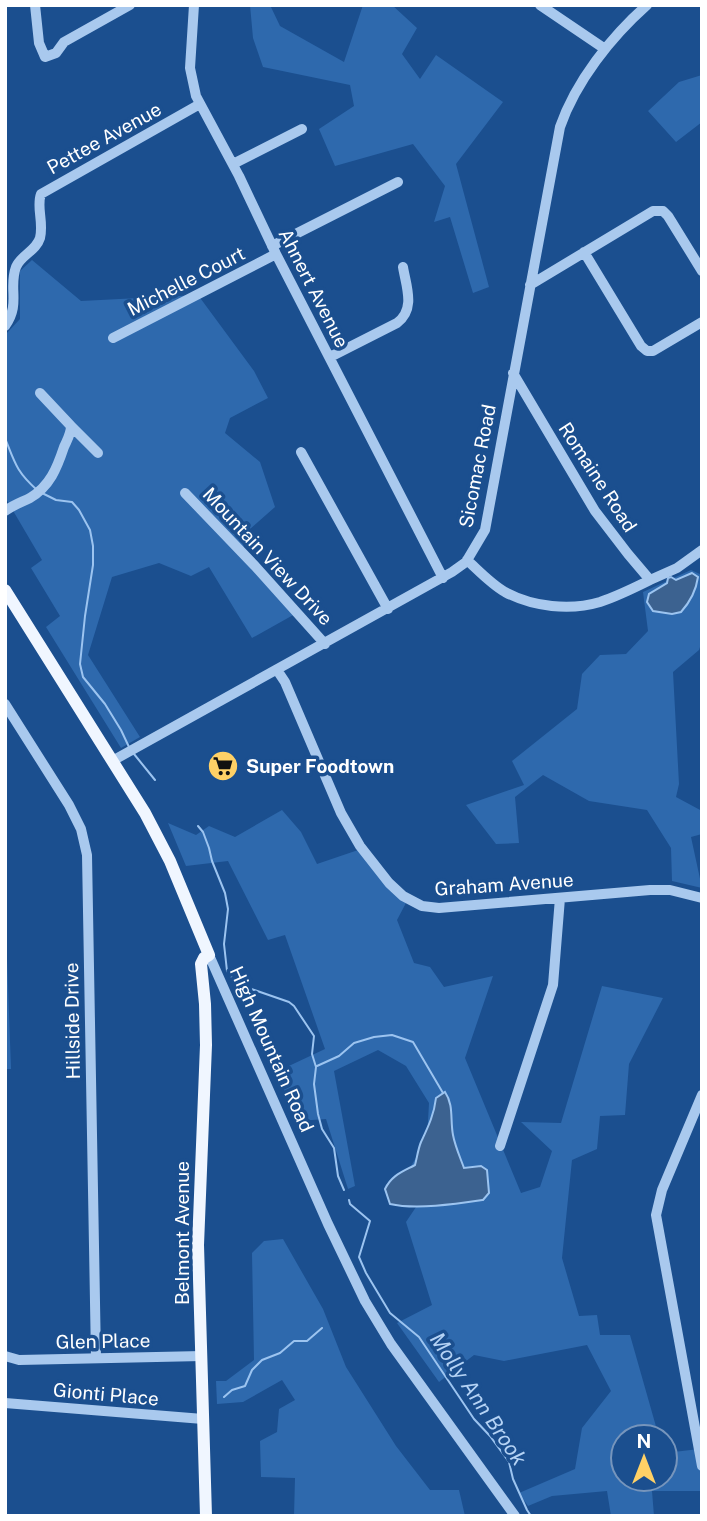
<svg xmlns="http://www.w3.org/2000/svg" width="707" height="1521" viewBox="0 0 707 1521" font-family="'Public Sans',sans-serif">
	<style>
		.green { fill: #2e69ad }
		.water { fill: #3c6290; stroke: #9cc4f0; stroke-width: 2 }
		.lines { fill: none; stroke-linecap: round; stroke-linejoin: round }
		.stream { stroke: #9cc4f0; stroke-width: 2 }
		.minor { stroke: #a9c9ee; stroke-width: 10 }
		.major { stroke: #f0f6ff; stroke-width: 12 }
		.labels { text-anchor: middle; stroke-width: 7; stroke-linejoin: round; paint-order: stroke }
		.street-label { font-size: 19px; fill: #fff; stroke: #1b4f8f }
		.poi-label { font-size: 19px; font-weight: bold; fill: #fff; stroke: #1b4f8f; text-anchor: start }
		.water-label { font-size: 21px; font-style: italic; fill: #b5d3f5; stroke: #1b4f8f }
	</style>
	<rect width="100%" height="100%" fill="#1b4f8f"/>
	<path class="green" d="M250,5H270L280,26L344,62L363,5H392L417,28L402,54L420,79L436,55L503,102L456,164L489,287L473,293L450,217L434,222L445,186L413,144L335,166L319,129L354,106L350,85L263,67L253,38Z
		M702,75V122L676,142L648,111L679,82Z
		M32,260L81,301L198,295L254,371L268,398L230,418L225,433L260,462L275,507L242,536L245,555L295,614L252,638L209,567L191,576L159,563L112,577L88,655L140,737L121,748L46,627L60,616L31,568L42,560L5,497V335L20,319V271Z
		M691,570L702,575V641L699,650L673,672L679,784L676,797L702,811V834L691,837L702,888L672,881L671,848L647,810L589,801L543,775L515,797L519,843L496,844L466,805L524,785L512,761L577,709L582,674L600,655L626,654L648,631L643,592Z
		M282,810L301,832L317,864L364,848L407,901L397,920L414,963L430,967L444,987L493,976L465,1058L521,1193L540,1187L552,1151L521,1122L561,1123L602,986L663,998L629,1064L625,1115L600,1116L597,1149L572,1160L562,1258L579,1316L597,1315L600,1335H630L659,1437H623V1479H665V1453L699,1449L702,1447V1491H652L654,1516H611L607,1491L552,1496L528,1506L519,1493L575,1469L582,1428L611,1391L587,1345L504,1361L474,1355L439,1382L397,1323L432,1305L406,1222L418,1204L398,1188L427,1139L429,1103L406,1066L378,1050L334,1071L355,1186L348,1189L326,1119L298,1121L276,1072L325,1049L285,935L268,940L228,861L186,866L168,823L196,835L209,826L235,837Z
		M5,900V902L11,1069H5Z
		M283,1239L323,1309L346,1367L396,1446L430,1490H459L465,1516H294L295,1478L261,1477L260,1441L277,1432L279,1409L295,1400L282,1380L243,1402L217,1404L216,1381H226L254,1360L252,1253L264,1241Z"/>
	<path class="water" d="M692,573L698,577C696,591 690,602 681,612L672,614L653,611L647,602L649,594L667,583L668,578L671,577L676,580Z
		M445,1092C454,1105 450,1120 453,1135C455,1146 460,1157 464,1168L481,1166L487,1170L489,1193L483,1200C456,1204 416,1210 390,1204L385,1189C392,1175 402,1172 415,1165C417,1158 418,1149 421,1142C428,1127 434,1115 436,1098Z"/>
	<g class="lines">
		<path class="stream" d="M5,438C15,463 16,471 37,490
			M42,493L56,500L72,502L79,510L90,530L93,546V565L85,616L80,664L83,677L105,704L121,730L129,747
			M134,754L155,780
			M198,826L203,832L209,848L212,861L225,893L228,909L224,944L227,971L237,984L289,1002L294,1006L314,1036L312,1054L316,1067L314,1084L318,1114L322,1129L334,1148L338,1176L344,1190
			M317,1066L339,1056L354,1043L374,1037L392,1035L413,1042L443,1093
			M349,1200L350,1204L370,1221L359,1257L366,1273L390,1313L419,1337L474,1419L490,1436L509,1462L513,1479L527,1510L531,1516
			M224,1397L232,1390L245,1386L252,1370L262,1360L280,1353L294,1341H307L322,1328"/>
		<path class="minor" d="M35,5L39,43L45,57L56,53L64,42L130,5
			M194,5L190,68L196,96L239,176L276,254L443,578
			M540,5L605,49
			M233,164L302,129
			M272,246L398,182
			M584,252L641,346L647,351H653L702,322
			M530,285L653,211H663L668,216L702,271
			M5,326C21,304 8,288 16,267C21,255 36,251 40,238C44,222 36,207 41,194L200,104
			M113,338L276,254
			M330,357L397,323C416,309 406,286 403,267
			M513,373L595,511L628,554L650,580L677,568L702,550
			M71,426L98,453
			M301,452L388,609
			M185,493L255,566L325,644
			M5,511C13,505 22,502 30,498C50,486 57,468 64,447C67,440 71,434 71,426L40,393
			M467,560C479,571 491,584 505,592C533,607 570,611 600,602C618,596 634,588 650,580
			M277,670L285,682L341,813L360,846L389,883L403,896L422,906L439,908L650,890H670L702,898
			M5,704L69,805L81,829L87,855L96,1358
			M112,761L452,572L466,562L485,530L560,127C576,81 611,37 647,5
			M209,955L328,1224L365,1301L391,1344L515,1516
			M702,1095L662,1190L656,1215L702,1466
			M500,1146L553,985L560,898
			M5,1356L19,1360L202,1356
			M5,1403L203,1419"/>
		<path class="major" d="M5,590L145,813L170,861L209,955L204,958L201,964L205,1004L206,1045L198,1245L206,1516"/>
	</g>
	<defs>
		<g id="supermarket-disc" transform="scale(1.575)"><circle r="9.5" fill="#ffd166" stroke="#1b4f8f"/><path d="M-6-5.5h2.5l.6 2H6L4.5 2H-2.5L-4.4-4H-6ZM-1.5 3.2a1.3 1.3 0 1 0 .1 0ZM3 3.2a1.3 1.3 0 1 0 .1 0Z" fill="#111"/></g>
	</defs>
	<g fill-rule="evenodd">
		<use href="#supermarket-disc" x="223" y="766"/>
	</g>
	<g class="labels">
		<g class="street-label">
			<text transform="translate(104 138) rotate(-29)" y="7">Pettee Avenue</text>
			<text transform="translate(186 281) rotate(-27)" y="7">Michelle Court</text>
			<text transform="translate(314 288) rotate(63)" y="7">Ahnert Avenue</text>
			<text transform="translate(477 466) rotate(-79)" y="7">Sicomac Road</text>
			<text transform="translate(598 477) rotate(57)" y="7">Romaine Road</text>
			<text transform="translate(268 556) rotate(47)" y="7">Mountain View Drive</text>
			<text transform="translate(504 884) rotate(-4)" y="7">Graham Avenue</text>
			<text transform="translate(72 1021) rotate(-91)" y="7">Hillside Drive</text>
			<text transform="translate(272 1049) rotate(66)" y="7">High Mountain Road</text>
			<text transform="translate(182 1233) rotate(-90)" y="7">Belmont Avenue</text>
			<text transform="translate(103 1341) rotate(-1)" y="7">Glen Place</text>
			<text transform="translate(106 1394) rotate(5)" y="7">Gionti Place</text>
		</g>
		<g class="poi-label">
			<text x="246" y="773">Super Foodtown</text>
		</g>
		<g class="water-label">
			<text transform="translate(478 1399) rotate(56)" y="7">Molly Ann Brook</text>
		</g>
	</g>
	<rect width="707" height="1521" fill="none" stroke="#ffffff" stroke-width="14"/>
	<g transform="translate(644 1458)"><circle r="33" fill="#1b4f8f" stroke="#7695bc" stroke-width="2"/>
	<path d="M0-5L12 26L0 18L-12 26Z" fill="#ffd166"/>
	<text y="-10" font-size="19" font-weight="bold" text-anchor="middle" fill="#ffffff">N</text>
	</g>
</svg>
